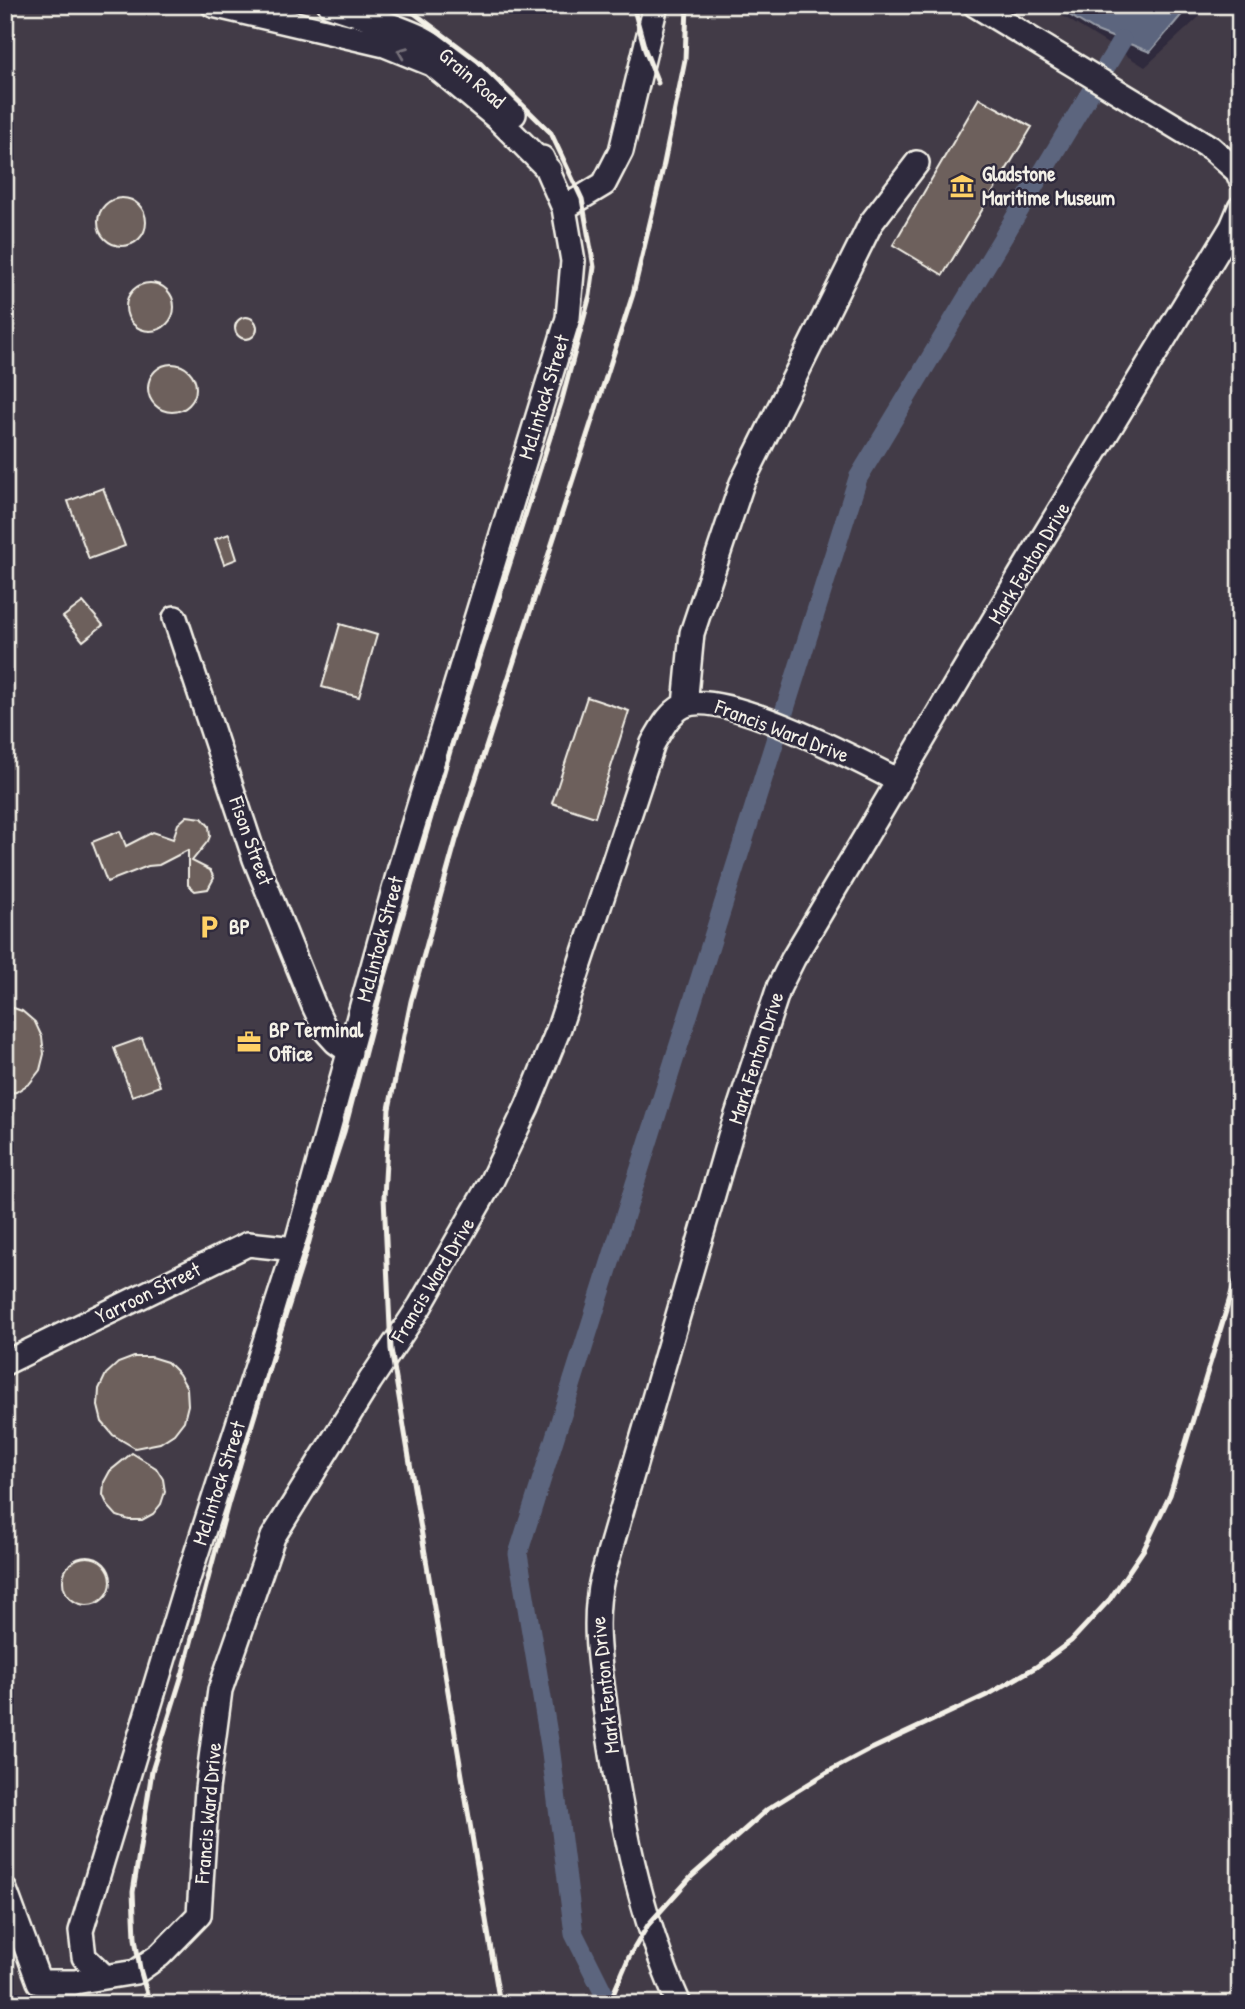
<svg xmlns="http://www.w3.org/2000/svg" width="1245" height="2009" viewBox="0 0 1245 2009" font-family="'Patrick Hand',sans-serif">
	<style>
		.built { fill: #423a46 }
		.water { fill: #5b657e; stroke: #989da8; stroke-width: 2 }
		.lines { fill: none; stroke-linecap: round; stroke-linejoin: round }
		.canal { stroke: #5b657e; stroke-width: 19 }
		.building { fill: #6d605c; stroke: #f4f1e8; stroke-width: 2 }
		.minor-casing { stroke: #f4f1e8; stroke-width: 28 }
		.minor { stroke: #2f2a3d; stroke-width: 23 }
		.rail { stroke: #f4f1e8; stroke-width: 5 }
		.oneway { stroke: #747079 }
		.labels { text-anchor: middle; stroke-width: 5; stroke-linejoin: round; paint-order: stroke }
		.street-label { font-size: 21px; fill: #f4f1e8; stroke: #2f2a3d }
		.poi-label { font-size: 21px; font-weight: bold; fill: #f4f1e8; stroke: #2f2a3d; text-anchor: start }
	</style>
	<rect width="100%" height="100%" fill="#2f2a3d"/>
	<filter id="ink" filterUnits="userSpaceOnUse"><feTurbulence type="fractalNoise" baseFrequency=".0143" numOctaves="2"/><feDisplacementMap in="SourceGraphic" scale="14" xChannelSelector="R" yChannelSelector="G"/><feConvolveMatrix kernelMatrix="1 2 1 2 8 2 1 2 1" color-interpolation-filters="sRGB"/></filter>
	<g filter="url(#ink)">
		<path class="built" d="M5,5H1045L1145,67L1212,5H1240V2004H5Z"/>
		<path class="water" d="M1053,5H1190L1150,52L1094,30Z"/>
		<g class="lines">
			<path class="canal" d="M609,2004L574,1934L550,1746L518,1554L858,478L1122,40"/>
		</g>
		<path class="building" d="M979,98L1032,127L943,275L893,245Z
			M98 222a24 24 0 1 1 48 0a24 24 0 1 1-48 0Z
			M126 307a24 24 0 1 1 48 0a24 24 0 1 1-48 0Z
			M235 328a11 11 0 1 1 22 0a11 11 0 1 1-22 0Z
			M148 388a24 24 0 1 1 48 0a24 24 0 1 1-48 0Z
			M103,488L125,546L89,559L68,501Z
			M229,534L237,559L224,564L215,539Z
			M83,602L103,625L83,641L63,617Z
			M340,624L377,635L359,697L322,687Z
			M587,697L629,711L595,817L552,803Z
			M187,816L202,818L209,826L210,836L208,841L192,861L210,870L214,878L208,889L195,891L188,885V850L159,865L148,866L107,882L92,842L120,831L126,846L153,832L173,839L178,824Z
			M5,1005L22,1011L35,1022L42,1037L44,1054L40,1070L30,1083L16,1092L5,1094Z
			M142,1038L160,1086L132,1096L114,1048Z
			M134,1357H151L167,1362L179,1374L187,1388L188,1405L184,1421L174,1434L160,1443L135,1448L113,1435L102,1422L98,1406L99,1389L106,1374L118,1363Z
			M132,1453L156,1468L163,1479L165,1492L161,1504L153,1514L142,1520H129L117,1516L108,1506L103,1495L104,1482L110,1471Z
			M63 1581a24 24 0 1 1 48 0a24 24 0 1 1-48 0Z"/>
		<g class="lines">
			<g class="minor-casing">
				<path id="minor" d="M213,5L385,45L432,64L498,119L549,170
					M330,5C360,16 394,24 422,38C457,56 486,87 514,114
					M656,5L621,151L604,184L564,208L573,261L568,318L400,868L295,1249L186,1585L81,1931L84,1957L105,1977L136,1972L160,1955L199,1915L207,1789L220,1690L273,1537L370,1381L420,1306L491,1182L527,1107L559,1028L653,743C661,730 668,714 683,706C721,688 860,761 899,781
					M975,5L1211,148L1238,172L1240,178
					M542,158L564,208
					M175,618L255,859L314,1006L326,1031L336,1042L350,1052
					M685,705L692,633L742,483L871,223L917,163
					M5,1363L248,1244L295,1249
					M5,1890L39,1982H75L105,1977
					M679,2004C639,1915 621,1816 607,1721C601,1674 591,1624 602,1578L730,1136L779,987L793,959L1021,574L1232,227L1240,208"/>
			</g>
			<use href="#minor" class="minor"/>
			<path class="rail" d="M633,5L645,50L658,83
				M5,1985L14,2004
				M150,2004L140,1969L135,1938L133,1892L152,1771L183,1672L228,1504L295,1281L344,1132L382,987L450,751L561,403L590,295L594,267L582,199L551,133L478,61L414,13L387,5
				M500,2004L391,1349L384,1197L389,1109L411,1001L456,840L633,294L663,168L685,60L687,5
				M609,2004L629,1957L648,1925L692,1876L768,1809L826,1773L867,1751L989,1694L1036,1667L1071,1641L1110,1599L1144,1549L1170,1495L1240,1265"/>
		</g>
		<defs><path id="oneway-chevron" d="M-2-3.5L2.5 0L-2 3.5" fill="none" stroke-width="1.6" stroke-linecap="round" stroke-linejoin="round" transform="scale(1.75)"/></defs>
		<use class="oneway" href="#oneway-chevron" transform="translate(402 52) rotate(-158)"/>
	</g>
	<defs>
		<g id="museum-bare" transform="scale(1.89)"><path d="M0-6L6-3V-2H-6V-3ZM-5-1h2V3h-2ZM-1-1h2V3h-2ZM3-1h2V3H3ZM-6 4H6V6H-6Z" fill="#ffd166" stroke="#2f2a3d" stroke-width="2.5" paint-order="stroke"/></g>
		<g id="parking-bare" transform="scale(1.89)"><path d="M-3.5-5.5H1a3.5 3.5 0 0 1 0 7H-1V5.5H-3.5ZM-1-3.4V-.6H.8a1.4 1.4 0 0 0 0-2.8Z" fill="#ffd166" stroke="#2f2a3d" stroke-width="2.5" paint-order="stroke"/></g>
		<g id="office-bare" transform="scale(1.89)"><path d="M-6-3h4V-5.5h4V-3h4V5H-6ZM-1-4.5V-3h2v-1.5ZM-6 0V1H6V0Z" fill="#ffd166" stroke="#2f2a3d" stroke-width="2.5" paint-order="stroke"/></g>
	</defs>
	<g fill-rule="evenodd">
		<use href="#museum-bare" x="962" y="186"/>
		<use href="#parking-bare" x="209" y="927"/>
		<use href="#office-bare" x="249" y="1042"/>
	</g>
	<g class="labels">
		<g class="street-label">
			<text transform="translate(472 78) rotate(41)" y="7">Grain Road</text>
			<text transform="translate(544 397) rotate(-73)" y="7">McLintock Street</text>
			<text transform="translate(1029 563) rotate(-59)" y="7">Mark Fenton Drive</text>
			<text transform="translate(782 731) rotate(21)" y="7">Francis Ward Drive</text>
			<text transform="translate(251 841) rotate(70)" y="7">Fison Street</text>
			<text transform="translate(380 939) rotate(-75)" y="7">McLintock Street</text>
			<text transform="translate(756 1058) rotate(-72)" y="7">Mark Fenton Drive</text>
			<text transform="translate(433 1280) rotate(-59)" y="7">Francis Ward Drive</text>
			<text transform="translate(148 1293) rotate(-26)" y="7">Yarroon Street</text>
			<text transform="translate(219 1483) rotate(-72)" y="7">McLintock Street</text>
			<text transform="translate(605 1685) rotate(-96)" y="7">Mark Fenton Drive</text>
			<text transform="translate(208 1813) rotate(-85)" y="7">Francis Ward Drive</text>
		</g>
		<g class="poi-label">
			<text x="982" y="181">Gladstone<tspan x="982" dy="24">Maritime Museum</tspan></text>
			<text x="229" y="934">BP</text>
			<text x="269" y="1037">BP Terminal<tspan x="269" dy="24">Office</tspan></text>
		</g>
	</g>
	<rect width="1245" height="2009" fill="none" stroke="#2f2a3d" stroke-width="28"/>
	<rect x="14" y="14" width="1217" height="1981" fill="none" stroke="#f4f1e8" stroke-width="2.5" filter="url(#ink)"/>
</svg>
